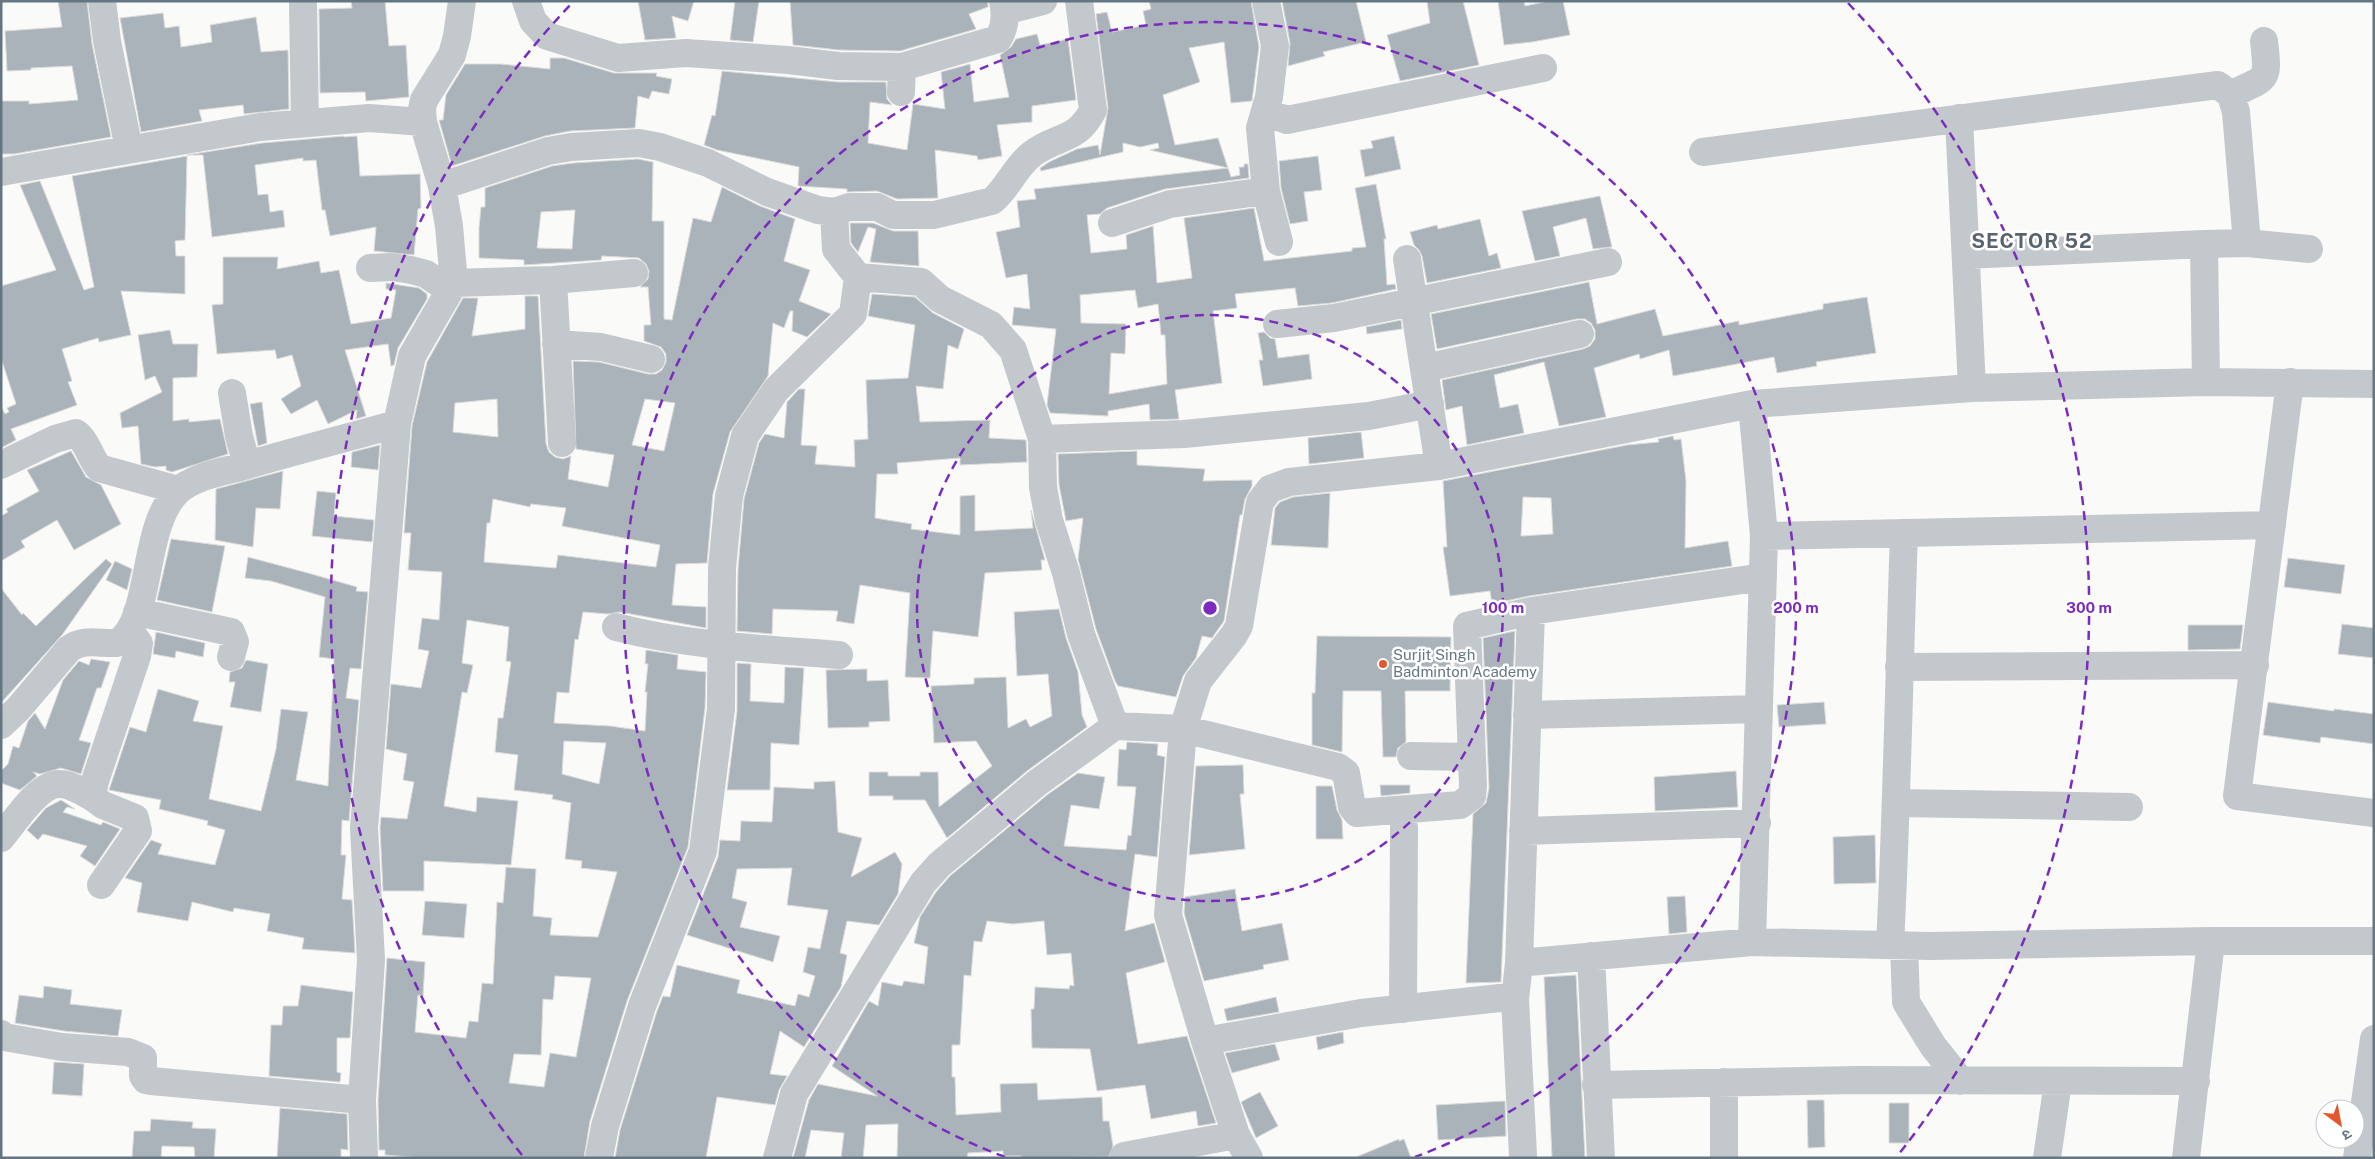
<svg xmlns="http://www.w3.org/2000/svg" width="2375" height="1159" viewBox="0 0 2375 1159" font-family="'Public Sans','Noto Sans Devanagari',sans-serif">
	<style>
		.building { fill: #aab3b9; stroke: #dcdcda; fill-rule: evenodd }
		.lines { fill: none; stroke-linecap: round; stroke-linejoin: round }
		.minor { stroke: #c3c8cc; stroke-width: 28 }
		.ring { fill: none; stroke: #7b2cbf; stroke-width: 2.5; stroke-dasharray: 9 6 }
		.poi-dot { fill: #e4572e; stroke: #fff; stroke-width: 2 }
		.labels { text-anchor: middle; stroke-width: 5; stroke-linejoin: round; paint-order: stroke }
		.poi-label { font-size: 15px; fill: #657683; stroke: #fff; text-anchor: start }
		.district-label { font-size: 20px; font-weight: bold; letter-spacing: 1px; fill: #57646e; stroke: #fff }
		.centre { fill: #7b2cbf; stroke: #fff; stroke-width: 2.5 }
		.ring-label { font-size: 15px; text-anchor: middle; font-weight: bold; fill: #7b2cbf; stroke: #fff; stroke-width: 5; stroke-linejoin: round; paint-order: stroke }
	</style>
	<rect width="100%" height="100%" fill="#fafaf8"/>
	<path class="building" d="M58,1H87L92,44L111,137L14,154H1V101H29V104L78,100L72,66L31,68V70L7,71L5,31L62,27Z
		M351,1H385L389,46L406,45L409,97L366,101L365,92L320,93L319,9L352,8Z
		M638,1H694L688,21L672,16L676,38L645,40Z
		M735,1H759L753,42L730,40Z
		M790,1H988V7L969,14L976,29L900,51L839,50L793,45Z
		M1149,1H1251L1259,47L1252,101L1231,103L1224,42L1189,48L1200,82L1163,95L1175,145L1218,138L1228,168L1150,150L1159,148L1158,143L1140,147L1123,143V152L1041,171L1040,168L1049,162L1077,149L1098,145L1100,155L1108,108L1096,14L1107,12L1112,32L1146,25L1143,11L1151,9Z
		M1282,1H1356L1366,42L1323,52L1325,56L1288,66L1290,43Z
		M1427,1H1463L1479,65L1400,81L1387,35L1430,23Z
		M1498,1H1524L1525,6L1549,1H1563L1570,35L1532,42L1504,45Z
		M163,13L165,28L179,26L181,47L212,42L210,25L256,17L261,52L288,50L289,109L244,114L243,105L199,110L202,121L141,132L120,18Z
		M1037,34L1040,45L1068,39L1076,100L1032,106V122L997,125L1002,156L978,160L977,156L935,150L938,198L897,199L877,191L847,192V189L798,186L799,167L717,150L704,145L712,115L715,116L722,71L838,82H886L887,99L892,105L870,102L868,143L907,150L913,104L945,109L941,72L970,64L974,102L1009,97L1000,55L1011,47L1016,39Z
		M550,58H564L614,73H657L656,76L672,79L669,94L652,91L649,99L638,96L635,128L570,131L545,136L452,166L439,120H443L446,95L465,64H501L550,69Z
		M344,136V137L357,136L360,176L420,174L421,208L418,209L414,255L374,251L376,227L330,236L325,210H322L316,160L303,161V158L255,165L258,195L268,194L270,212L283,210L285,227L212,237L203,155H187L262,143Z
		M1394,136L1401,169L1365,177L1360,150L1373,148L1371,141Z
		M187,156L185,240L175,241L176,256H185V294L121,291L131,335L99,342L98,338L62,349L72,381L68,382L77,405L11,429L16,440L1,448V406L5,414L9,412L7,408L16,404L1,358V286L56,270L20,185L40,181L84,290L94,287L72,176Z
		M1318,156L1322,190L1304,192L1308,221L1290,224L1281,188L1279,161Z
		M638,159L653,162L652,221H664V319L672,320L693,218L711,222L722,187L760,206L795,219L784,261L810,270L799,301L831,314L807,337L792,331L793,311H790L784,328L773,323L768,376L730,432L713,494L707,563L676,564L672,605L706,607V628L620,612L608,614L583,612L578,640L575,639L569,693L557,692L554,723L610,726L645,731L647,692H645L648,664H645L646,650L678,655L677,669L706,672L705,708L688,847L627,1001L590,1121L584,1158H423L385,1155V1150H379L378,1100L387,958L425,962L423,996L418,995L415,1032L466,1038L469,1021L478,1022L482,983L493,984L497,902L503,903L506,867L536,869L533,916L552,918L550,935L598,937L617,872L581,868L582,861L565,859L571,803L552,799L553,795L514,790L518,755L495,752L498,718H503L511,662L506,661L509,627L467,620L462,663L473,665L467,693L462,692L444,806L476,812L477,797L518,801L511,865L424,861V891H383L380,828L381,817L407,819L414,782L403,780L407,754L386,749L391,684L421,688L429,651L418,649L422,618L439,620L442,572L408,570L411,533H404L412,426L427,362L463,298H478L472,336L525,329V296H538L546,444L549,452L555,457L563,459L571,456L568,479L608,487L614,455L576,449L573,361L599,362L648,374H656L662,370L666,362V354L661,347L644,341V325H651L648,287H640L648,279L649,271L646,264L639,258L602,256L601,260L524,265V260L479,258V228L481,207H485V188L552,166L573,163ZM575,210L572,249L537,248L541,212ZM497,399L498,437L453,432L455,403ZM645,399L675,403L664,451L632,445ZM493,499L530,507L531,504L566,508L562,526L660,545L656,567L558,555L556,568L484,562L487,523H490ZM564,741L606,743L599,784L562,774ZM555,976L591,978L576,1057L550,1053L544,1087L509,1083L514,1054L541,1055L543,999L553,1000Z
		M1244,164H1248L1249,178L1165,189L1107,208L1100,214L1087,215L1091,253L1127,249L1126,235L1153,226L1157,283L1192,278L1184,218L1254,208L1264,261L1352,251V248L1366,247L1355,188L1376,184L1386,239H1384L1387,285L1395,284L1396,289L1332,303L1298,306L1295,288L1235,294L1237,308L1213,311L1222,383L1175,390L1179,419L1150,420L1149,404L1108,411V416L1050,413L1047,405L1056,329L1012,325L1014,307L1030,309L1027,274L1006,278L996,232L1020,227L1017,201L1036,199L1034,189L1228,168L1231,177L1240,175L1239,167H1244ZM1135,290L1138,308L1158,304L1161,335H1165L1167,384L1109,394L1111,353L1125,354L1126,324L1081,323L1080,295Z
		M1600,196L1612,247L1593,249L1586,218L1553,227L1560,256L1535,261L1522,211Z
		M1480,219L1489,256L1497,253L1501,268L1427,283L1422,256L1419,250L1414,245L1410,232L1437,225L1438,229Z
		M850,223H873L893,231H918L919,266L870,262L876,229L868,227L858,252L851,243Z
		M223,257H278L277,269L319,261L321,273L339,270L351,324L391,318L396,290L386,289V283L419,288L427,294V299L398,348L394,365L391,366L388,344L345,350L366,416L356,419L357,410L328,424L317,400L291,414L281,399L301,386L292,355L277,359L275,350L217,354L212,305L223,304Z
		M1589,282L1597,324L1655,309L1663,336L1739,321V325L1823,309V304L1867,297L1876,353L1816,362L1817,366L1777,373L1774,357L1673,376L1669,350L1640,359L1639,354L1594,368L1606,417L1559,426L1544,362L1494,375L1500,408L1518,404L1524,433L1467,445L1462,406L1446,410L1442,380L1583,349L1590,346L1595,339V330L1591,323L1585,319H1577L1437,349L1431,314Z
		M872,294L915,297L933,313L964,329L958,349L948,345L943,389L916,386L920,422L990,420L989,438L1026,440L1027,462L960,465V458L897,463L898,474H877L875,518L912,524L911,529L960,535V496L975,495V531L1033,528L1031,510L1045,560H1041L1042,570L985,573L978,637L933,631L930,678L905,677L910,593L860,585L854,624L836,621L838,611L773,609L772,634L737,631L738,569L744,499L759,443L765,434L784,438L787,402L799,389H805L801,445L817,446L815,464L855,467L854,440L868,439L866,380L908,378L915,325L868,316Z
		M1401,320L1402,329L1367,334L1366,327Z
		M170,330L173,344H198L197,377L173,378V421L189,419V422L220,419L228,454L172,472L166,470V466L155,467L141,464L138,426L122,428L120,413L162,392L155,376L145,380L138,335Z
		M1264,332L1270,338L1275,339L1278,358L1309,354L1312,379L1263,386L1259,360H1263L1258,333Z
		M262,402L267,443L258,446L250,404Z
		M1361,432L1364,458L1309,464L1308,438Z
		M1673,436L1674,440L1681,439L1686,481L1685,548L1728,541L1732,566L1529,596L1492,604L1490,591L1450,596L1443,547H1447L1443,481L1627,445L1659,442L1658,439ZM1523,497L1551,498L1553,534L1521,536Z
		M380,445L378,470L351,467L352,452Z
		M71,451L86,477L101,485L121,524L74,550L57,520L21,541L25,547L1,561V516L8,512L6,509L39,491L27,470Z
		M1137,451V465L1205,469L1203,481L1252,480V486L1245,499L1242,515H1240L1224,621L1212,638L1202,636L1196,658L1183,676L1176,697L1118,686L1115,681L1096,629L1078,559L1083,518L1066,521L1059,485L1058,454Z
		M283,471L280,509L256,508L253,547L215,540L216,489Z
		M317,491L336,493L334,516L374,520L372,542L312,536Z
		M1330,493L1328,548L1271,545L1275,508L1280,502L1293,497Z
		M171,539L225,546L212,612L157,600Z
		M248,557L308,573L357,587L356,591L368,592L361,669L350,668L346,698L359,700L349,821L342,820L341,855H346L342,899L352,900L355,953L302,949L304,938L267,931L270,914L234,908L233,912L192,902L188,921L137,912L142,883L125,878L151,840L162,844L158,854L215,865L225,830L207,825L208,821L159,809L161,800L109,790L130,727L146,732L158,689L199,701L193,721L223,726L209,799L261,811L276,749L281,709L308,712L296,780L328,786L334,659L319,657L325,597L271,581L245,578Z
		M2288,558L2345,565L2341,594L2284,587Z
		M106,559L112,564L62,635L1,703V588L22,615L23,613L36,626Z
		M115,561L132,569L127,590L106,580Z
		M1059,609L1066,638L1078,672L1082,715L1087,727L1027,771L947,838L925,800H893V796H869V772H888V776H920V772H938L939,807L992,766L976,741L934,743L931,686L974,684V678L1006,677L1008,728L1026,719L1030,727L1052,716L1048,674L1017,676L1014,612Z
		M2342,624L2374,628V658L2338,654Z
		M2188,625H2243L2240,649L2188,650Z
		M1515,631L1501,982L1466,983L1473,814L1486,803L1489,788L1483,638Z
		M156,632L205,643L203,657L176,651L175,658L153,654Z
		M1317,636L1451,637L1450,691H1405L1406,742L1398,748L1396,757H1383L1381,691H1343L1342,752L1312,745V693H1315Z
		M91,659L110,662L101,688H97L79,740L91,743L81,774L61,768L40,774L33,772L37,776L20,790L1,783V771L8,764L13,746L19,748L28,721L35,713L45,729L63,680L79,661L89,665Z
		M246,660L268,664L261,712L230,707L235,682H229L230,672L242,668Z
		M737,663L751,664L750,701L784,703L785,667L804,668L799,745L771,743L770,790H727L737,711Z
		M867,669V681L888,680L890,721L869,722V727L828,728L826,670Z
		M1824,702L1826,724L1779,727L1777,705Z
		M2268,702L2334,711V709L2374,714V744L2321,737L2320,743L2263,735Z
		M1127,742L1158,744L1157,755L1165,757L1157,857L1135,854L1125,931L1154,923L1165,962L1126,973L1138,1044L1187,1036L1216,1123L1198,1126L1196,1111L1151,1119L1145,1085L1097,1091L1090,1049L1032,1048L1031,1009H1034L1035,987L1069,989L1070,985L1074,986L1071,953L1047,955L1044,921L1013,924L987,921L982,942L974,941L971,976L964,975L960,1045H952V1077H955L956,1115L1001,1112L1000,1084L1037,1083L1038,1100L1102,1097L1103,1121H1109L1113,1146L1109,1157L1021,1158V1156H1003V1151L968,1153L967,1158H897L898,1124L866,1125L863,1158H841L844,1133L811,1130L805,1158H793L809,1100L818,1084L877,1096L832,1066L869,1001L878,1006L882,982L902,986L904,981L924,984L928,947L914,943L920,917L936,892L950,876L1047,795L1078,773L1105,777L1099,809L1071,805L1064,846L1126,850L1128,835L1131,836L1136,787L1117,786L1119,749L1126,750Z
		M1243,765L1244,794H1240L1245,849L1189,855L1196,766Z
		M1736,771L1738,807L1655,811L1654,777Z
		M835,781L838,832L862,838L851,877L895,852L902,864L898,894L879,925L847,921L840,953L847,955L841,987L804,1047L780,1031L770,1074L787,1076L779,1090L775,1105L717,1097L706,1158H615L620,1130L657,1011L663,996L670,997L677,965L740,980L737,993L795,1006L798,994L809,997L815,976L803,972L808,947L820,949L828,910L787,905L792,868L737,869L732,898L747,902L740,927L780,936L773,962L687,935L718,857L720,840L740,841L741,821L772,822L774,787L814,789V782Z
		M1380,785H1410V793L1381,796Z
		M1316,786H1332L1337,810L1342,820L1343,839H1316Z
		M61,800L75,809L67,807L63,812L101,825L103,822L120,829L95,866L80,856L87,846L43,834L38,840L27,830L46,808Z
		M1875,835L1876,883L1834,884L1833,837Z
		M1235,889L1242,931L1282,923L1289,960L1263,965L1264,969L1204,981L1184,913L1185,897Z
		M1685,896L1687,932L1669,934L1667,897Z
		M425,901L467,904L464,938L422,935Z
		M1576,975L1585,1158H1552L1544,977Z
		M301,985L353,992L350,1038H337V1072L341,1073L340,1082L269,1076L271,1025H282L283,1006H298Z
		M44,986L72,990L70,1004L122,1010L118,1036L64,1031L15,1023L19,995L43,998Z
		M1276,997L1279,1012L1227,1021L1224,1009Z
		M1343,1032L1344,1043L1318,1050L1316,1037Z
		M1275,1044L1280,1060L1232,1073L1225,1053Z
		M54,1062L84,1064L82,1096L52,1094Z
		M1260,1092L1278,1126L1256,1138L1241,1102Z
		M1807,1100H1824L1825,1147L1808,1148Z
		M1505,1101L1506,1136L1438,1140L1436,1105Z
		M1889,1103H1909V1143H1889Z
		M280,1108L347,1114L348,1150L341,1149V1158H277Z
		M151,1119L193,1122L192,1128L216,1129L214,1158H195L194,1147L162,1146L161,1158H132L134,1131H150Z
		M1399,1139V1141L1404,1139L1411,1158H1354Z"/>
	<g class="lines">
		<path class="minor" d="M102,1L107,41L129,149
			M526,1L533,21L547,36L618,58L686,53L788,60L838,66L902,67L998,39C1005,28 1006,15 1003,1
			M1266,1L1275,46L1269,97L1260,128L1266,191L1279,242
			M303,5L305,123
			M1005,11L1043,1
			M901,92L902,67
			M2231,95C2267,76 2269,84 2264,41
			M1265,112L1287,120L1543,68
			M1959,118L1972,388
			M1703,152L2218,85L2231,95L2236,112L2247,243
			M1,172L260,127L369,118L423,122
			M442,186L548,151L571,147L639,143L660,147L708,163L767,192L818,210L834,212L849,207H877L893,215H934L992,201C1008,188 1015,167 1032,154C1057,135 1077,142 1093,110L1079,1
			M1112,223L1170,204L1266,191
			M1966,255L2204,244
			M1407,259L1439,466
			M370,268L392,267L411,270L426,274L436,281L454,283L553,280L634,273
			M858,277L921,282L940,299L991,325L1013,350L1042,439L1043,487L1049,520L1066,573L1081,634L1115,726
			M553,280L562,443
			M1277,324L1334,318L1608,262
			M556,344L601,347L651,359
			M1425,368L1580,334
			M2206,382L2204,244L2247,243L2309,249
			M2290,382L2237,796L2374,813
			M232,393L239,436L247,465
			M1752,404L1764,536L1752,942
			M1042,439L1184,434L1369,416L1430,404
			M1,465L55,439L76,433C87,441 90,457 99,468L178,490
			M1764,536L2272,525
			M137,612L231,632L235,642L231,657
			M616,627C689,646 764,649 839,655
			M1899,667L2255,665
			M1527,715L1759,709
			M1,725L18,709L69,649C84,638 99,644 117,643C153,622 141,527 177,492C193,476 223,472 244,466C295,451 346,438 397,424
			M1411,756L1472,757
			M1897,803L2129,807
			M1523,831L1757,823
			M1,838C14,823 38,783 60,784C70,784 83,792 92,797
			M101,885L138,831L135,818L103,805L92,797L95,781L137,656L139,643L130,632
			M1890,945C1897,808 1899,671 1904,533
			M1904,945L1906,1002L1933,1046L1961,1081
			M1591,956L1601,1158
			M1519,963L1752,942L1929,946L2211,941H2374
			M1403,1009L1404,828
			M1,1034L4,1037L62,1047L128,1052L143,1058V1076L146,1080L151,1081L362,1100
			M1205,1041L1361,1013L1500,998L1515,999
			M1596,1085L1856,1080L2196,1081
			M1523,1155L1515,999L1519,963L1531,611
			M1124,1156L1236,1135
			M364,1158L362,1100L371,960L364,828L397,424L412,356L454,283L449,226L442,186L423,122L422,109L424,100L452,55L457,36L462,1
			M599,1158L605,1126L642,1006L703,851L721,709L722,568L729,496L745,436L776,390L853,314L858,277L836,249L834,212
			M777,1158L794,1094L923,883L939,865L1037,783L1115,726L1183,729L1338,767L1346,773L1352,807L1357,813L1460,805L1472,796L1473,786L1467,626L1531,611L1763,577
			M1249,1158L1236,1135L1205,1041L1168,915L1183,729L1198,681L1234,635L1239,626L1260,502L1270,489L1289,482L1439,466L1752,404L1972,388L2206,382L2374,384
			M1724,1158V1082
			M2047,1158L2058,1082
			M2186,1158L2211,941
			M2357,1158L2374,1039"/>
	</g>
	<g class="ring">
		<circle cx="1210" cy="608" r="293"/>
		<path d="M1005 1157A586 586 0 1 1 1415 1157"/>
		<path d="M522 1155A879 879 0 0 1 572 3M1848 3A879 879 0 0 1 1898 1155"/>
	</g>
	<circle class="poi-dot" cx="1383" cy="664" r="5"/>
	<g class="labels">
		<g class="poi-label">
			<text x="1393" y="660">Surjit Singh<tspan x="1393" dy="17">Badminton Academy</tspan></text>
		</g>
		<g class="district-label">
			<text x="2032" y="248">SECTOR 52</text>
		</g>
	</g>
	<circle cx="1210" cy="608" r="8" class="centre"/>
	<g class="ring-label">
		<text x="1503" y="613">100 m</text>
		<text x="1796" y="613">200 m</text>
		<text x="2089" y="613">300 m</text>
	</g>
	<rect width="2375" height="1159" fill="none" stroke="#657683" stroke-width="5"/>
	<g transform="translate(2340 1124) rotate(148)"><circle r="24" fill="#ffffff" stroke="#c1c8cd"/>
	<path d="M0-4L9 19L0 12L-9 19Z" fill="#e4572e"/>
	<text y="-8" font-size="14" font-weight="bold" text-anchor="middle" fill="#657683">उ</text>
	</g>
</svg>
